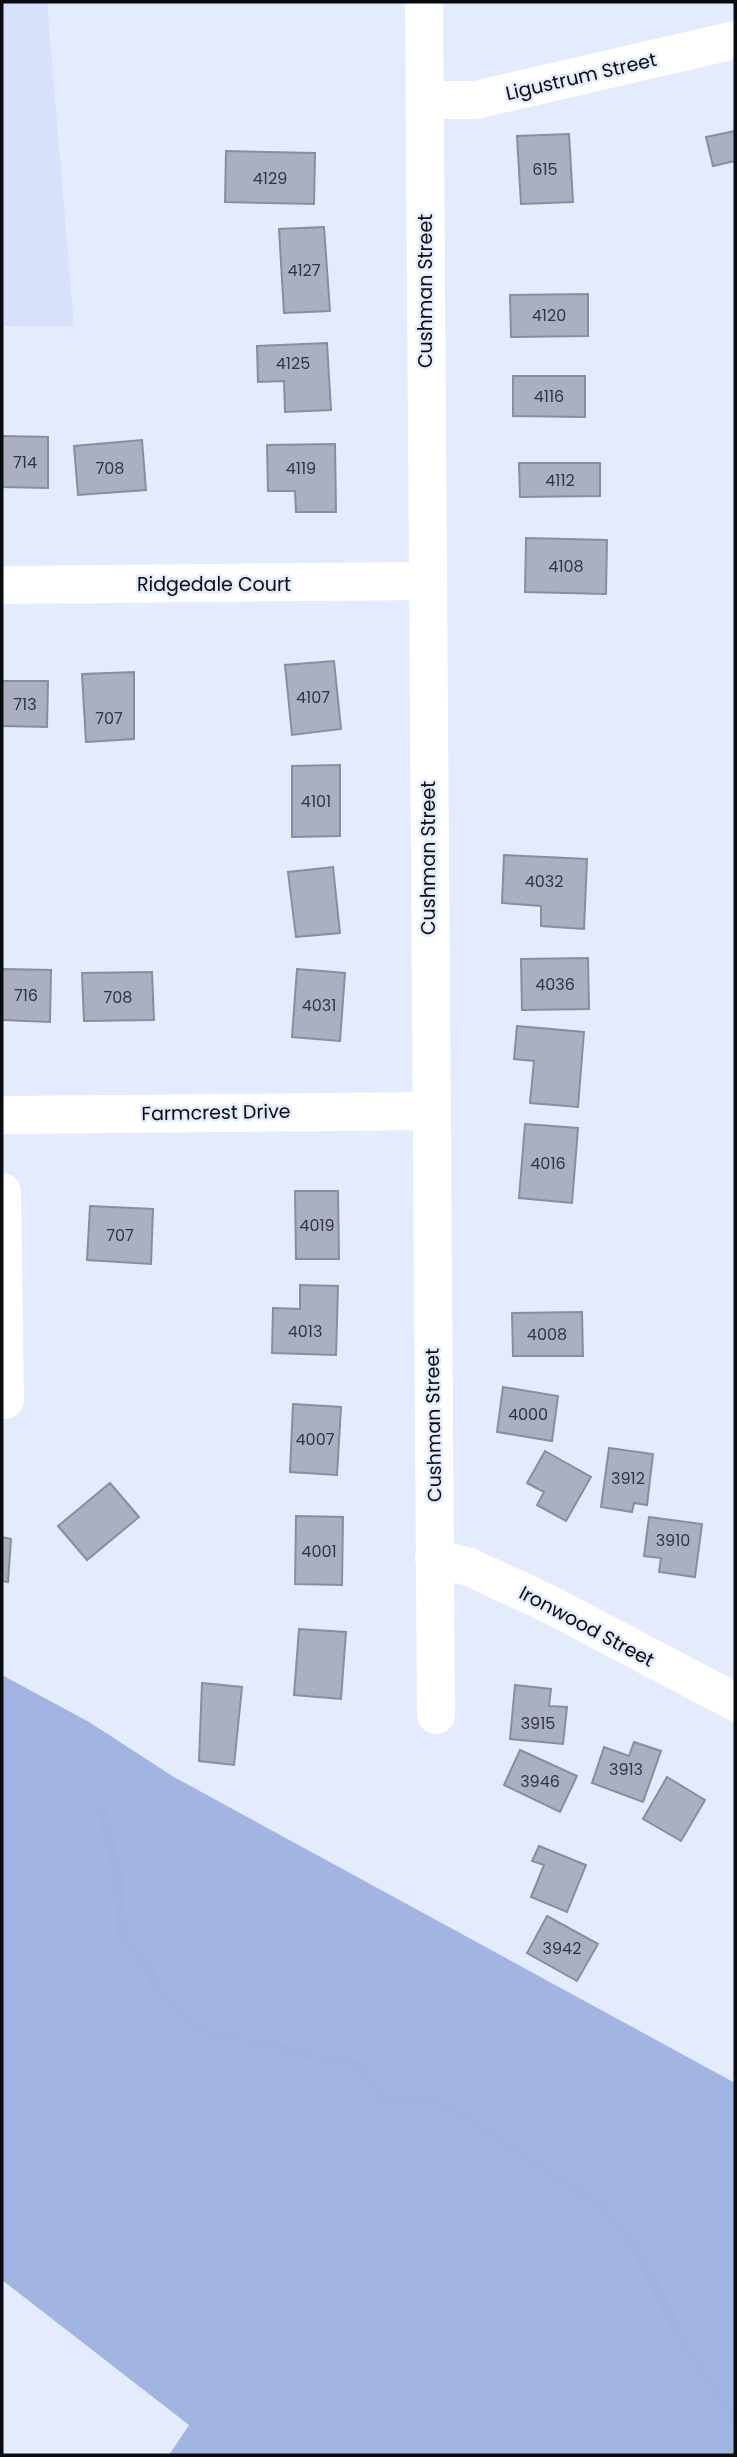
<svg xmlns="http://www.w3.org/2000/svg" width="737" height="2457" viewBox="0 0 737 2457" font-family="Poppins,sans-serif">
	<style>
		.built { fill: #d8e1fa }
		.forest { fill: #a2b4e2 }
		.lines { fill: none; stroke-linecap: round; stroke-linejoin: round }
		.stream { stroke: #a0b2e0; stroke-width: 10 }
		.building { fill: #aab0c1; stroke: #878e9e; stroke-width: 2 }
		.street { stroke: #fff; stroke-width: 38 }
		.labels { text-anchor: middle; stroke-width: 5; stroke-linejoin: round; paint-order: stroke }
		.number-label { font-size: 16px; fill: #32353d }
		.street-label { font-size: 19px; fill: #0a0c11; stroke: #e4ebfd }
	</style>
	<rect width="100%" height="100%" fill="#e4ebfd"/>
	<path class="built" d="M2,2H47L74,326H2Z"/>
	<path class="forest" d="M2,1675L89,1722L174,1777L735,2083V2455H169L189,2425L2,2280Z"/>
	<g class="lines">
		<path class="stream" d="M102,1810L118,1877L122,1935L149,1970L169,2005L205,2031L359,2066L382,2098L439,2101L602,2206L633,2245L688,2349L735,2421"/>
	</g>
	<path class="building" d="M735,131V161L713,166L706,137Z
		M569,134L573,202L521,204L517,136Z
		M226,151L315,153L314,204L225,202Z
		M324,227L330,311L284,313L279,229Z
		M588,294V336L511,337L510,295Z
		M327,343L331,410L285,412L284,381L258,382L257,346Z
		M513,376H585V417L513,416Z
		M2,436L48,437V488L2,487Z
		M142,440L146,490L78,495L74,446Z
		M335,444L336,512H296L295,491H268L267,445Z
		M519,463H600V496L520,497Z
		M526,538L607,540L606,594L525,592Z
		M334,661L341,729L292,735L285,665Z
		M134,672V739L86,742L82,674Z
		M2,681H48L47,727L2,726Z
		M340,765V836L292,837V766Z
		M504,855L587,859L584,929L541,926V906L502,903Z
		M333,867L340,933L296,937L288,872Z
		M588,958L589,1009L522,1010L521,959Z
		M2,969L51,970L50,1022L2,1020Z
		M297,969L345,973L340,1041L292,1037Z
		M152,972L154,1020L84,1021L82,973Z
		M517,1026L584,1032L578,1107L530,1103L534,1061L514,1059Z
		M525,1124L578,1128L572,1203L519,1198Z
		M295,1191H338L339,1259H296Z
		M90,1206L153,1209L151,1264L87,1260Z
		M300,1285L338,1286L336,1355L272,1353L273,1308L300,1309Z
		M582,1312L583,1356H513L512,1313Z
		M503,1387L558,1396L552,1441L497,1432Z
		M293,1404L341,1407L337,1475L290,1472Z
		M609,1448L653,1454L647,1505L634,1503L632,1512L601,1507Z
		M545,1451L591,1477L566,1521L537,1505L544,1492L527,1483Z
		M110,1483L139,1517L87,1560L58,1526Z
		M296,1516L343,1517L342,1585L295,1584Z
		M649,1517L702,1524L695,1577L659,1572L661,1558L644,1556Z
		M2,1537L11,1539L8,1582L2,1581Z
		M299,1629L346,1632L341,1699L294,1695Z
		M202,1683L242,1687L234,1765L199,1761Z
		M515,1685L551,1689L549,1706L567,1707L563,1744L510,1739Z
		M634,1742L661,1751L643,1802L592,1783L604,1747L629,1756Z
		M520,1750L577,1776L560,1812L504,1785Z
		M667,1777L705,1800L681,1841L643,1819Z
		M539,1846L586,1865L567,1912L531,1897L544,1865L532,1861Z
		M547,1916L598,1944L577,1981L527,1953Z"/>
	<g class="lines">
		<path class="street" d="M424,2L436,1715
			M425,100H475L735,40
			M2,585L426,581
			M2,1115L430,1111
			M2,1192L5,1400
			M434,1558L469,1567L545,1602L735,1702"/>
	</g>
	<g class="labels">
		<g class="number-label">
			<text x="545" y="175">615</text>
			<text x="270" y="184">4129</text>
			<text x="304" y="276">4127</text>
			<text x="549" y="321">4120</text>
			<text x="293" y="369">4125</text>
			<text x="549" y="402">4116</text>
			<text x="25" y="468">714</text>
			<text x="110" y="474">708</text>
			<text x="301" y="474">4119</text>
			<text x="560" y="486">4112</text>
			<text x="566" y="572">4108</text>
			<text x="313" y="703">4107</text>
			<text x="25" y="710">713</text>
			<text x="109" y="724">707</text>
			<text x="316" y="807">4101</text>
			<text x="544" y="887">4032</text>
			<text x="555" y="990">4036</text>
			<text x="26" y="1001">716</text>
			<text x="118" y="1003">708</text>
			<text x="319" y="1011">4031</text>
			<text x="548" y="1169">4016</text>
			<text x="317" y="1231">4019</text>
			<text x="120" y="1241">707</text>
			<text x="305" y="1337">4013</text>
			<text x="547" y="1340">4008</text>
			<text x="528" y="1420">4000</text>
			<text x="315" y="1445">4007</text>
			<text x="628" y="1484">3912</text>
			<text x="673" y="1546">3910</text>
			<text x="319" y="1557">4001</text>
			<text x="538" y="1729">3915</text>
			<text x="626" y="1775">3913</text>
			<text x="540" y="1787">3946</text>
			<text x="562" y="1954">3942</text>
		</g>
		<g class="street-label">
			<text transform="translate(581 76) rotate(-13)" y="7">Ligustrum Street</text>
			<text transform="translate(425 291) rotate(-90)" y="7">Cushman Street</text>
			<text x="214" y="591">Ridgedale Court</text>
			<text transform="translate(428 858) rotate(-90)" y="7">Cushman Street</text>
			<text transform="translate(216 1112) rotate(-1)" y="7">Farmcrest Drive</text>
			<text transform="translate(433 1425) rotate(-91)" y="7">Cushman Street</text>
			<text transform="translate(587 1626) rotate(28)" y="7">Ironwood Street</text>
		</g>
	</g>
	<rect width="737" height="2457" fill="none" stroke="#0a0c11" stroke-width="7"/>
</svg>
